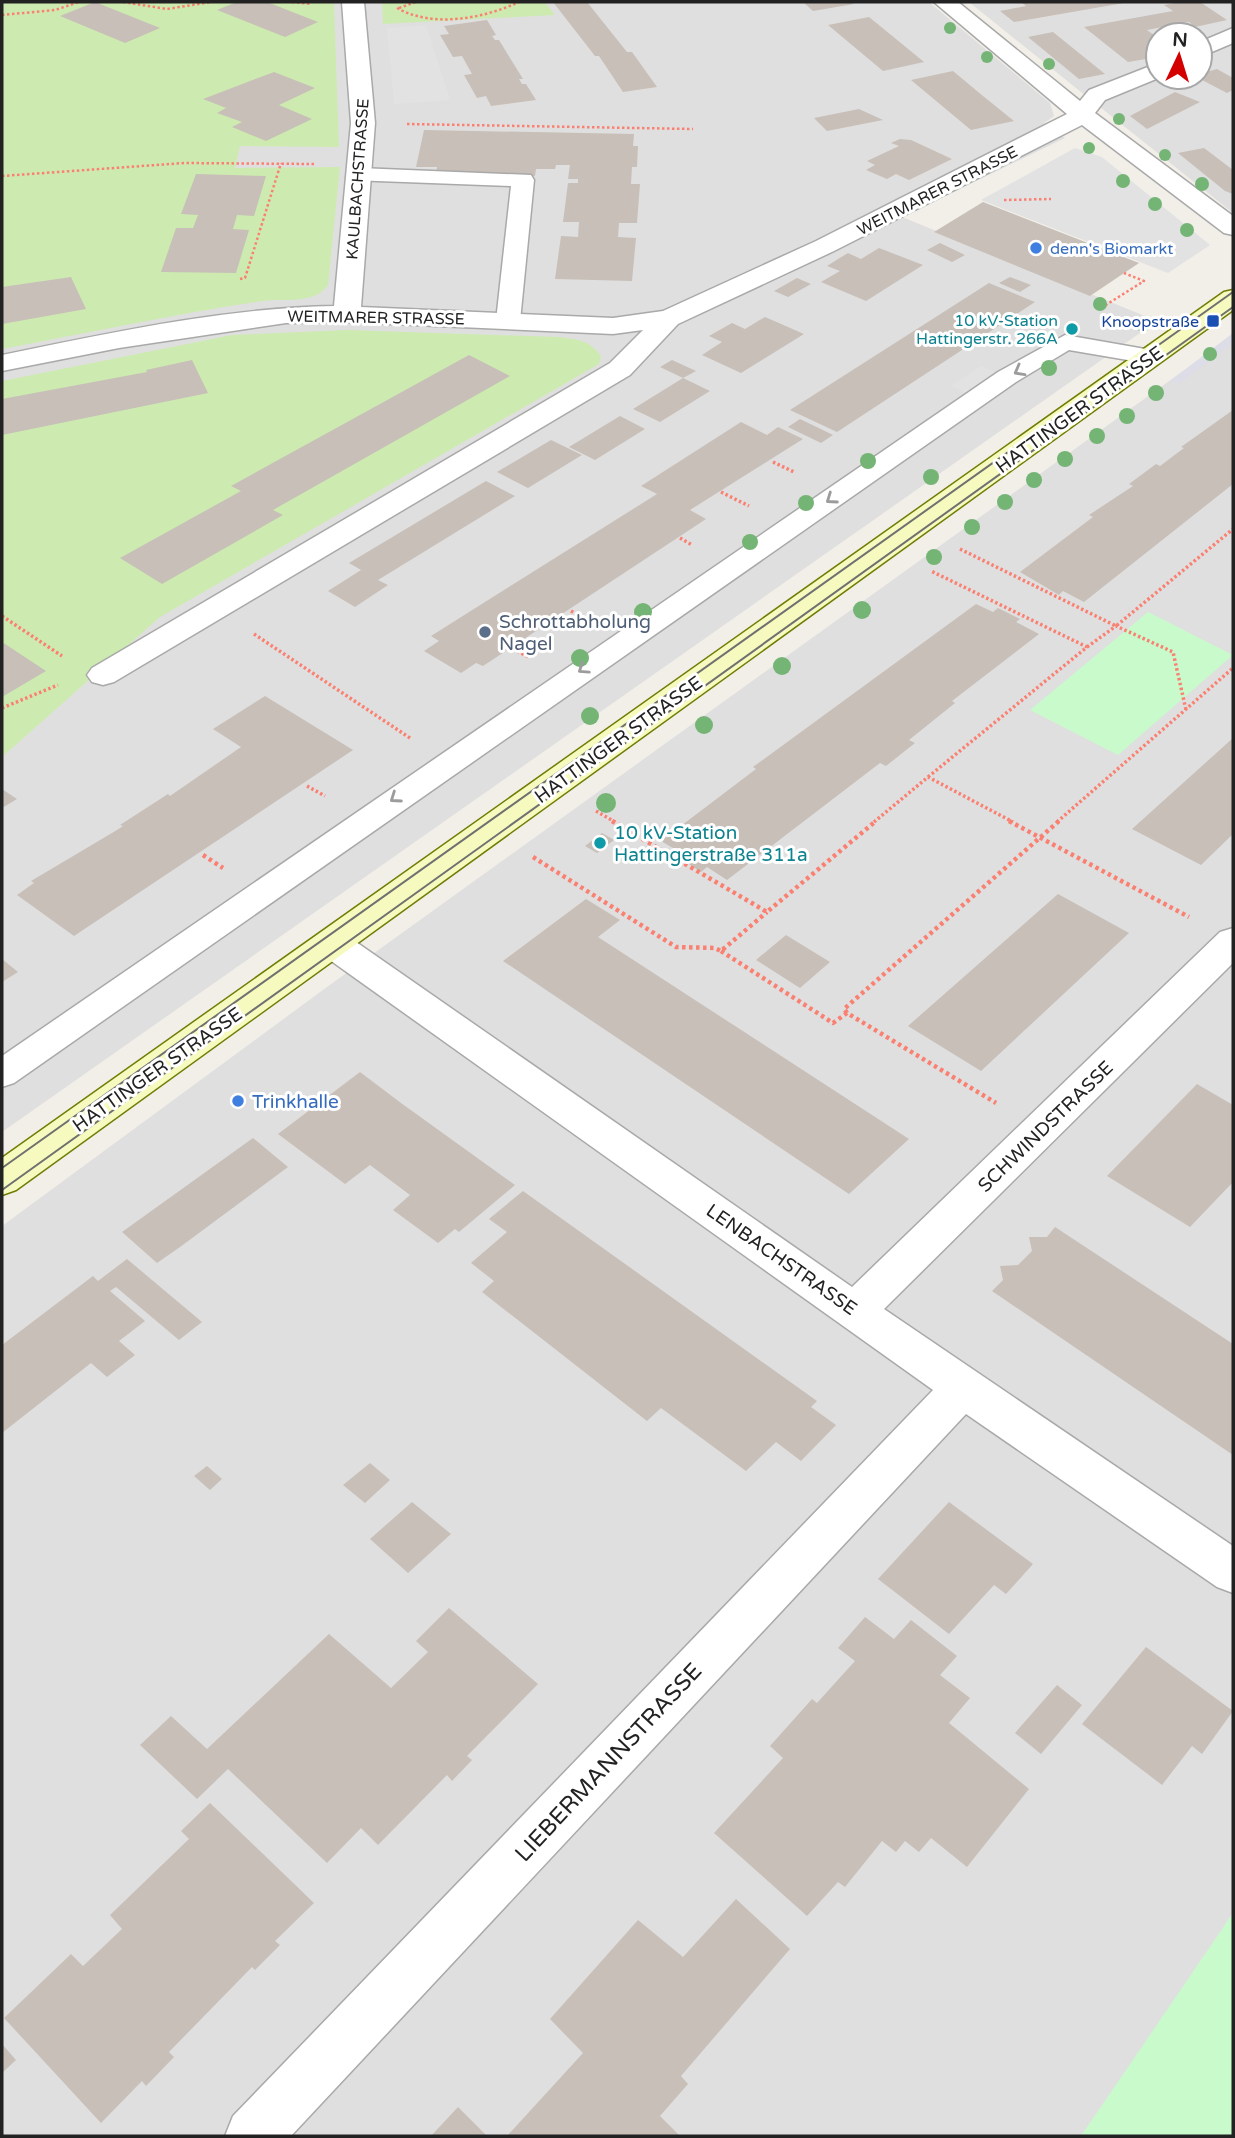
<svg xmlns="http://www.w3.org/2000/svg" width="1235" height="2138" viewBox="0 0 1235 2138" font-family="'Varela Round',sans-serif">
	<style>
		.residential { fill: #e0dfdf; fill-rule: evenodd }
		.grass { fill: #cdebb0 }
		.park { fill: #c8facc }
		.parking { fill: #e2e2e2 }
		.plaza { fill: #dddde8 }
		.building { fill: #c7bfb8 }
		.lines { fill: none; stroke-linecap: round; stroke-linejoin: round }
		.service-casing { stroke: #a9a9a9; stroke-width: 3 }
		.minor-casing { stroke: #a9a9a9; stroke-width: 3 }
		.secondary-casing { stroke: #707d05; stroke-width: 3 }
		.path-far2 { stroke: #fa8072; stroke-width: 2.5; stroke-dasharray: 2.5 2.5; stroke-linecap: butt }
		.path-far1 { stroke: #fa8072; stroke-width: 3.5; stroke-dasharray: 2.5 2.5; stroke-linecap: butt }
		.path { stroke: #fa8072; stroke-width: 4.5; stroke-dasharray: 3.5 3.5; stroke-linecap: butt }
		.service { fill: #fff; fill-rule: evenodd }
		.minor { fill: #fff; fill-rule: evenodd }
		.secondary { fill: #f7fabf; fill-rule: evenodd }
		.tram { stroke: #707070; stroke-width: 2 }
		.tree { fill: #74b475 }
		.oneway { stroke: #9c9c9c }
		.shop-dot { fill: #3f7fe0; stroke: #fff; stroke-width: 2.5 }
		.transit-dot { fill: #1a4fb4; stroke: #fff; stroke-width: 2.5 }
		.culture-dot { fill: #0f9aa8; stroke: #fff; stroke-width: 2.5 }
		.service-dot { fill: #5c6f8a; stroke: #fff; stroke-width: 2.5 }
		.labels { text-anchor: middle; stroke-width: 6; stroke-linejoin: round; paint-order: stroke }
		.far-street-label { font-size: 16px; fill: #222; stroke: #fff }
		.far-shop-label { font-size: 16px; fill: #366cbe; stroke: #fff; text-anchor: start }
		.far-culture-label { font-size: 16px; fill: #0d838f; stroke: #fff; text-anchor: end }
		.far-transit-label { font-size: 16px; fill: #164399; stroke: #fff; text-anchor: end }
		.street-label { font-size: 19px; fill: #222; stroke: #fff }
		.service-label { font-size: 19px; fill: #4e5e75; stroke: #fff; text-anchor: start }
		.culture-label { font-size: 19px; fill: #0d838f; stroke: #fff; text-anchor: start }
		.shop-label { font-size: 19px; fill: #366cbe; stroke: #fff; text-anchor: start }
		.near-street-label { font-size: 23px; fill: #222; stroke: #fff }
	</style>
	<rect width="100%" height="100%" fill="#f2efe9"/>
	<path class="residential" d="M2,2H929L1050,103L1054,116L1044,123L1065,138L902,217L1157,321L2,1132Z
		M969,2H1233V213L1071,84ZM1158,35H1200V77H1158Z
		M1233,335V1913L1137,2056L1081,2136H2V1226L327,987Z"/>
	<path class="grass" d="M2,2H334L339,147L240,146L235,168L340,167L328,285C314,305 284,298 263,301C175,314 89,333 2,349Z
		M382,2H545L555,15L383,24Z
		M348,330L558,337C576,339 590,340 601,356L599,364L160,617L2,757V381L232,335Z"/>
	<path class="park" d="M1148,612L1233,655L1118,755L1030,710Z
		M1233,1913V2136H1081Z"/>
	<path class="parking" d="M426,25L450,100L394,104L387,28Z
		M1075,148L1102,157L1210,245L1168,273L981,200Z
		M981,366L1007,377L978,398L951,386Z"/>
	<path class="plaza" d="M1233,333V343L1179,384L1170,381Z"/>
	<path class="building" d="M95,2L160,28L125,43L60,16Z
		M237,2H267L318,22L285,37L217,10Z
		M553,2H587L627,52H632L657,87L623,92L599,56H595Z
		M803,2H851L854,4L813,11Z
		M1021,2H1124V3L1014,22L1000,11L1026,6Z
		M1181,2H1200L1227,20L1195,27L1189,22L1147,30L1158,38V49L1145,52L1152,58L1128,62L1084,27L1173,11L1164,5Z
		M869,17L896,39L924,62L883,71L828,25Z
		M487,20L496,35L492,36L495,40H499L523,79H519L522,84H526L536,100L491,106L486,96L477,98L464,75L472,74L462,56L453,57L440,35L449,34L444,26Z
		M1053,32L1105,74L1079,79L1028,37Z
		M1217,69L1233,78V90L1227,93L1200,79V74Z
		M953,71L983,96L1014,121L971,130L911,80Z
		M274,72L315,88L279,105L312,119L266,141L232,127L242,122L217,113L226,108L203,99Z
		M1175,92L1200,102L1147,129L1130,116Z
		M859,109L883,120L827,131L814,118Z
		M424,130L634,134L633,146H638L637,167H632L631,184H640L637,223H619L618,237L636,238L632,281L555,279L561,236L578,237L579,222H563L568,183H578V179H568L570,165H556L555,169H536L535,176L436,174L437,167H416Z
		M900,139L911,140L952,159L909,180L896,174L887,179L866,170L875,165L867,161L899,146L891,143Z
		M1204,148L1233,170V194L1225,191L1178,153Z
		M196,174L266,176L254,216L237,215L233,229L249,230L236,273L161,272L176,228H193L198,215L181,214Z
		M983,202L1139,263L1090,296L934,232Z
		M940,243L965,255L952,262L927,250Z
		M879,248L923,265L866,301L821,282L840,271L827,266L838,259L848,253L861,259Z
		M71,277L86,309L2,324V287Z
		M1010,277L1031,285L1020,292L999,283Z
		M797,278L811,284L788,297L774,291Z
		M989,283L1035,302L837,432L790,410Z
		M765,317L804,334L741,373L702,355L722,342L709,336L732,323L745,329Z
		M469,355L510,376L273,510L283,515L162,584L120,558L241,491L231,486Z
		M192,360L208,393L2,435V399L147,372L146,370Z
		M672,360L696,371L683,378L660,367Z
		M683,378L710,391L660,422L633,409Z
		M1233,410V484L1084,602L1063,591L1059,595L1020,572L1093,517L1089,515L1133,486L1129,484L1156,464L1160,466L1184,448L1181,447Z
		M620,416L645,429L595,460L569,447Z
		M800,419L833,435L821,443L788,427Z
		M741,422L767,435L778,427L803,439L690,510L706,519L483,666L476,663L461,673L424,651L439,641L431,636L657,494L641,486Z
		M551,440L582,455L528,488L497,472Z
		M486,481L515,496L378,580L388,585L355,607L328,591L361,570L349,563Z
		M976,604L993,612L998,608L1020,619L1016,622L1039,634L952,701L955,703L909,740L915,743L886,766L880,763L727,880L707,867L701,872L678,857L683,854L661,841L756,769L753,767Z
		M2,642L46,671L2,697Z
		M265,696L353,750L74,936L17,895L34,883L31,881L117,830L123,826L120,825L168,794L170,796L241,747L213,729Z
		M1233,738V834L1201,865L1132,829Z
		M2,789L17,799L2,808Z
		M602,833L614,840L597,853L585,846Z
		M1058,894L1129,933L981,1071L908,1026Z
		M586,899L620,920L598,937L909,1139L849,1194L503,961Z
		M786,935L830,962L800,988L756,960Z
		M2,959L18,972L2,982Z
		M360,1072L401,1103L515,1185L459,1232L455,1229L438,1243L393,1210L410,1195L370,1165L345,1184L278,1134Z
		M1197,1084L1233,1105V1182L1190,1227L1107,1176Z
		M253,1138L288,1167L180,1247L157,1263L122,1232Z
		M523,1191L817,1401L811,1407L836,1425L801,1461L776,1442L746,1471L661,1408L647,1421L482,1292L494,1281L471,1263L507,1232L489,1219Z
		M1055,1227L1233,1344V1455L992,1291L1003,1280L1000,1266L1018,1265L1032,1251L1029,1237H1047Z
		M127,1259L202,1322L179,1340L116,1287L110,1291L145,1321L119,1341L135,1355L107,1377L91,1363L2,1433V1345L93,1276L98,1281Z
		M370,1463L390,1480L365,1503L343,1485Z
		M207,1466L222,1479L210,1490L194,1476Z
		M412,1502L451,1534L408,1573L370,1539Z
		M949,1502L1033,1564L1006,1594L994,1585L949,1634L878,1579Z
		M449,1608L538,1684L467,1756L472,1760L452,1781L447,1775L378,1845L361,1828L327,1863L228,1769L197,1799L140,1745L171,1716L207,1749L329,1634L391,1688L428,1652L416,1641Z
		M865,1617L894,1639L911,1620L957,1656L940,1675L970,1698L949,1723L1029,1789L967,1867L931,1838L919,1852L905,1841L896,1852L882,1841L845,1887L838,1882L807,1916L714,1833L783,1758L770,1746L812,1699L817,1703L855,1661L838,1648Z
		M1146,1647L1233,1711L1202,1754L1192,1746L1162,1785L1082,1724Z
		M1057,1685L1082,1705L1041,1754L1015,1733Z
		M210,1803L314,1903L275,1941L280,1945L255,1970L252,1967L169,2052L174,2057L146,2086L142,2081L101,2123L4,2018L71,1954L83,1966L122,1929L110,1915L189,1839L181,1831Z
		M736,1899L790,1949L681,2076L688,2084L660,2116L680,2136H507L583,2053L550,2019L638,1920L683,1957Z
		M2,2044L16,2060L2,2073Z
		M458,2107L487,2136H431Z"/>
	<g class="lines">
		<g class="service-casing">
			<path id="service" d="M359,168L531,175L534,180L520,321L517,326H499L496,321L511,186L351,180L348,175L351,170Z
				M1065,335L1151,350L1160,352L1163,357L1160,362L1151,364L1069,350L1016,382L14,1083L2,1087V1056L998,372Z"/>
		</g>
		<g class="minor-casing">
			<path id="minor" d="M342,2H364L375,123L361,307L613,318L663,311L816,241L1067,114L934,2H958L1080,101L1089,90L1158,63V77H1161L1105,100L1095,113L1233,216V235L1224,233L1082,125L834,251L678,324L630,375L114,682L103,685L92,682L87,675L92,668L610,363L643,330L613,334L347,322L286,323L119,348L2,371V355C111,333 223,308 334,306L351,123Z
				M1233,28V43L1200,57V42Z
				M1233,928V963L884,1309L1233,1546V1593L1217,1587L966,1414L291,2136H225L233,2116L933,1390L320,953L315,944L320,935L333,931L346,935L852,1287L1220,932Z"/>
		</g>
		<g class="secondary-casing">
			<path id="secondary" d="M1233,290V310L16,1190L2,1195V1158L1224,292Z"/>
		</g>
		<path class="path-far2" d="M123,2L167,9L211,2
			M292,2L311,4
			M397,8C433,28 482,19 519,2
			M399,8L416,2
			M2,15L55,10L79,2
			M407,124L693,129
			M2,176L184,163L315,164
			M1004,200L1051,199
			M240,279L245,278L281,163
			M1101,308L1144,281L1124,273"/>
		<path class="path-far1" d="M773,462L794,472
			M721,492L749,506
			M680,538L692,545
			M960,549L1116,626L1233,529
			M571,611L586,619
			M2,616L62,656
			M254,634L410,738
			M1087,647L1116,626L1173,652L1186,710
			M517,651L529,657
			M2,708L58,685
			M928,777L1087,647L931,571
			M307,786L325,796
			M596,811L615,822
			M874,822L928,777L1013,822
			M1057,822L1233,668"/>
		<path class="path" d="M612,821L767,912L876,821
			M1009,821L1189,917
			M203,855L223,868
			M533,857L676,947L715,948L721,951L767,912
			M721,951L833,1023L847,1013L996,1103
			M847,1013L844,1009L1059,821"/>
		<use href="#service" class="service"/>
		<use href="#minor" class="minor"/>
		<use href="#secondary" class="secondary"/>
		<path class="tram" d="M2,1168L1233,292
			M2,1190L1233,307"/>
	</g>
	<g class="tree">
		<circle cx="950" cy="28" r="6"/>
		<circle cx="987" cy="57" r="6"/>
		<circle cx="1049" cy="64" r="6"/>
		<circle cx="1119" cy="119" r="6"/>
		<circle cx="1089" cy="148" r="6"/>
		<circle cx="1165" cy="155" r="6"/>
		<circle cx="1123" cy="181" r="7"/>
		<circle cx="1202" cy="184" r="7"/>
		<circle cx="1155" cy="204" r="7"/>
		<circle cx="1187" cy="230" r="7"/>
		<circle cx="1100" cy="304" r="7"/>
		<circle cx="1143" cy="325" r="7"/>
		<circle cx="1210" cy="354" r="7"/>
		<circle cx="1049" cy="368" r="8"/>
		<circle cx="1156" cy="393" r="8"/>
		<circle cx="1127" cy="416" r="8"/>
		<circle cx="1097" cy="436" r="8"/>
		<circle cx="1065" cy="459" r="8"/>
		<circle cx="868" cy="461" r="8"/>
		<circle cx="931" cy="477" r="8"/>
		<circle cx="1034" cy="480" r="8"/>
		<circle cx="1005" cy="502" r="8"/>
		<circle cx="806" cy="503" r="8"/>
		<circle cx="972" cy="527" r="8"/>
		<circle cx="750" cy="542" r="8"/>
		<circle cx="934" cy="557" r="8"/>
		<circle cx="862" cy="610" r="9"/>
		<circle cx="643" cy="612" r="9"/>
		<circle cx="580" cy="658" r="9"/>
		<circle cx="782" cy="666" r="9"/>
		<circle cx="590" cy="716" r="9"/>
		<circle cx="704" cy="725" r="9"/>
		<circle cx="606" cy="803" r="10"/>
	</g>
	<defs><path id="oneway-chevron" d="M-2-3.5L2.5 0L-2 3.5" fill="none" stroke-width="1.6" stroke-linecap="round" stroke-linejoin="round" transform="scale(1.75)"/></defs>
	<g class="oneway">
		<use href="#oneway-chevron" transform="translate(1019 371) rotate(151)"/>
		<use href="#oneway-chevron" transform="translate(831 499) rotate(145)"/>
		<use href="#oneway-chevron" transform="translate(583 669) rotate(146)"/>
		<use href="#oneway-chevron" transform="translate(395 798) rotate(145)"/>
	</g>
	<g class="shop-dot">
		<circle cx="1036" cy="248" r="7"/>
		<circle cx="238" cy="1101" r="7"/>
	</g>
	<rect class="transit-dot" x="1206" y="314" width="14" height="14" rx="3.5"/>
	<g class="culture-dot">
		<circle cx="1072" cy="329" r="7"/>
		<circle cx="600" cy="843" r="7"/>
	</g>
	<circle class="service-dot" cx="485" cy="632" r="7"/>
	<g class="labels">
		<g class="far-street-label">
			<text transform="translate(357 179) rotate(-86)" y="6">KAULBACHSTRASSE</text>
			<text transform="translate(937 190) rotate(-27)" y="6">WEITMARER STRASSE</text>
			<text transform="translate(376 317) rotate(1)" y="6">WEITMARER STRASSE</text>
		</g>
		<g class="far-shop-label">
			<text x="1050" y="254">denn's Biomarkt</text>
		</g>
		<g class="far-culture-label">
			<text x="1058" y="326">10 kV-Station<tspan x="1058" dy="18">Hattingerstr. 266A</tspan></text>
		</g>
		<g class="far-transit-label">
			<text x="1199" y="327">Knoopstraße</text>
		</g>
		<g class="street-label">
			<text transform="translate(1079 409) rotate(-36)" y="7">HATTINGER STRASSE</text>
			<text transform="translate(618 739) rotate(-36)" y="7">HATTINGER STRASSE</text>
			<text transform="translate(157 1069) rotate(-35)" y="7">HATTINGER STRASSE</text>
			<text transform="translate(1045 1126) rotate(-44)" y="7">SCHWINDSTRASSE</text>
			<text transform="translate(782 1259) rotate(35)" y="7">LENBACHSTRASSE</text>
		</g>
		<g class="service-label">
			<text x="499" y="628">Schrottabholung<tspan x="499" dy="22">Nagel</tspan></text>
		</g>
		<g class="culture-label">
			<text x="614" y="839">10 kV-Station<tspan x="614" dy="22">Hattingerstraße 311a</tspan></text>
		</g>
		<g class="shop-label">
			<text x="252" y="1108">Trinkhalle</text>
		</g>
		<g class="near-street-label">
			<text transform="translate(608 1762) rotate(-47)" y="8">LIEBERMANNSTRASSE</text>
		</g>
	</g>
	<rect width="1235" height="2138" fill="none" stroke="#222222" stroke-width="7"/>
	<g transform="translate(1179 56) rotate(4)"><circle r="33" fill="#ffffff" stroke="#a7a7a7" stroke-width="2"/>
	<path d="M0-5L12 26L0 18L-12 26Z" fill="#d40000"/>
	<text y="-10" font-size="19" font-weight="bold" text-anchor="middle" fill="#222222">N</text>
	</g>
</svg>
